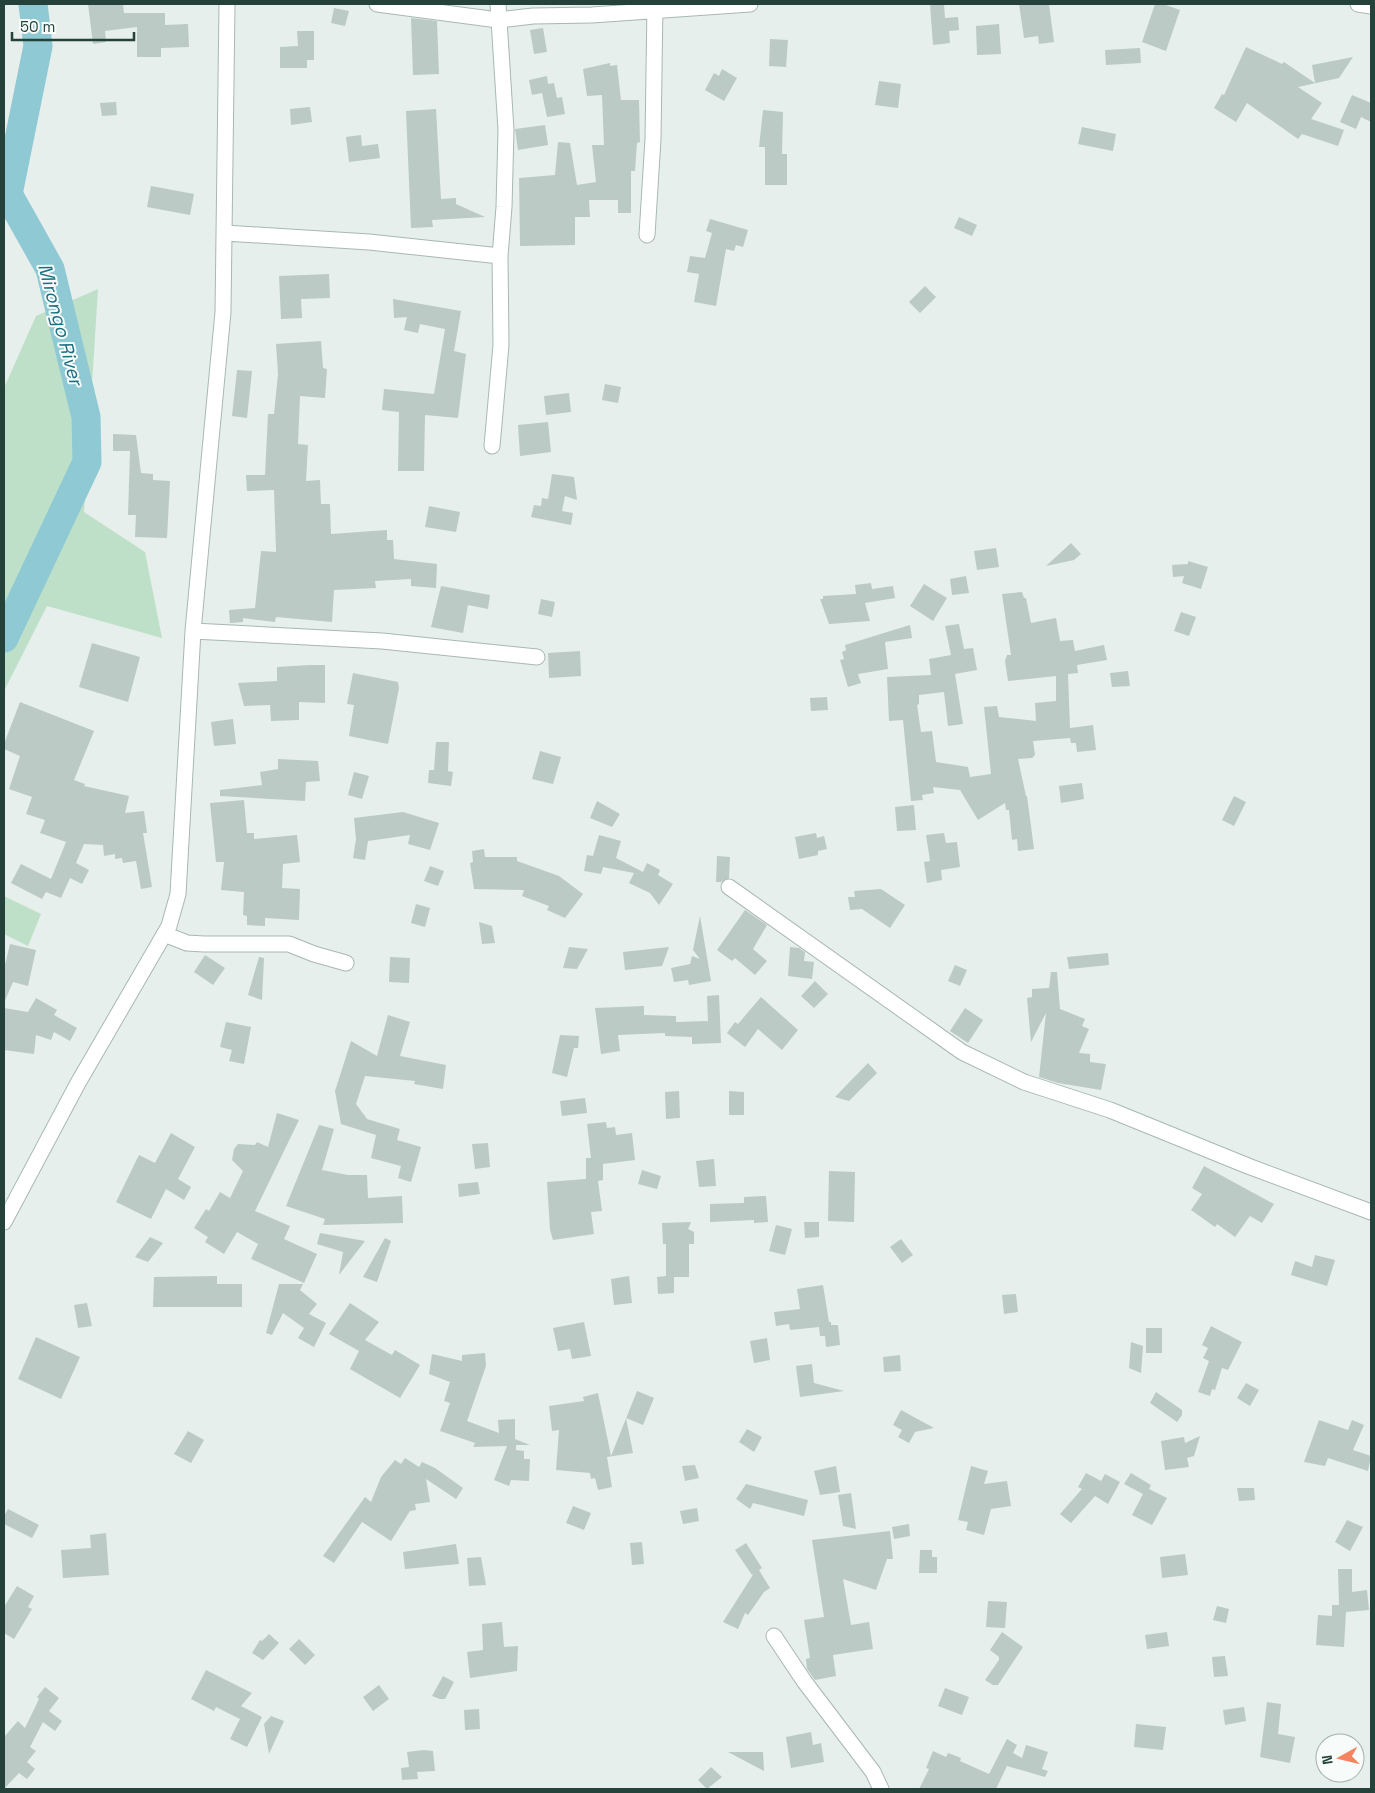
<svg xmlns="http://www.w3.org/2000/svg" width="1375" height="1793" viewBox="0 0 1375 1793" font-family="'Space Grotesk',sans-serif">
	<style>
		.green { fill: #bfe0c8 }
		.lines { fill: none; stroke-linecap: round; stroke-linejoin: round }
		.stream { stroke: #8ec9d4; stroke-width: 5 }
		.river { stroke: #8ec9d4; stroke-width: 29 }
		.building { fill: #bbcac4 }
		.street-casing { stroke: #a8b8b2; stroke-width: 17 }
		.street { stroke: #fff; stroke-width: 15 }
		.labels { text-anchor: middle; stroke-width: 4; stroke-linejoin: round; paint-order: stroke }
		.water-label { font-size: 19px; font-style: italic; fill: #1c6f80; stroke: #f7fbf9 }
	</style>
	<rect width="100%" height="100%" fill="#e6efeb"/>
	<path class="green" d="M98,289L84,512L145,552L162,638L47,606L4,691V388L36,316Z
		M4,896L41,914L28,946L4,934Z"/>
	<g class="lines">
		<path class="stream" d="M4,157L14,162"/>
		<path class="river" d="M4,638L87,462L86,417L50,269L8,194L38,46L33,4"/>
	</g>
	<path class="building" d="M88,4H123L124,13H165V25L188,24L189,47L161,48V57H137V27L105,31L106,42L93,44Z
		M930,4H944L945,18L958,17L959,30L949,31L950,43L933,45Z
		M1019,4H1049L1054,42L1039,44L1038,36L1024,38Z
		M1155,4H1163L1180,10L1166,51L1142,42Z
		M334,8L349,11L345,26L331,23Z
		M411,18L437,21L439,74L413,75Z
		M999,24L1001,54L977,55L976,26Z
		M543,28L547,52L534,54L530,30Z
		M297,31H314V60H307V68H280V47L298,46Z
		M770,39L788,40L786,67L769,66Z
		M1246,47L1282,64L1284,62L1315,83L1312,65L1353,57L1339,78L1298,87L1322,103L1311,119L1344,130L1338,146L1302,134L1298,139L1247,103L1236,122L1214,108L1222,94L1224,95Z
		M1140,48L1141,63L1106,65L1105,50Z
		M610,63V66L617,65L621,100H639L640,142L637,143L635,171H631V213H618V200H589L590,217H575V245L520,246L519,178L555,175L558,142L570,143L577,185L596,182L592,145H604L602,95L587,96L583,69Z
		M722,69L737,78L724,101L705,90L714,73L719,76Z
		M547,76L548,84L554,83L557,98L562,97L565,114L547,117L542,93L532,95L529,80Z
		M879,81L901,84L898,108L875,105Z
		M1352,95L1371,103V122L1361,117L1356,129L1340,122Z
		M116,102L117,115L102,116L100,103Z
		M310,107L312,122L291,125L290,109Z
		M436,109L441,199L456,198V204L485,217L432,220L433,227L411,228L406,111Z
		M763,110L783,112L782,154H787V185H765V147H759Z
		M545,125L548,145L518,150L515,129Z
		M1082,127L1116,134L1113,151L1078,144Z
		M361,135L362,146L378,144L380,158L349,162L346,137Z
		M151,186L194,194L190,215L147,207Z
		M959,217L977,225L972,236L954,228Z
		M710,219L748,230L743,247L736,245L734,251L726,249L716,306L694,302L699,274L687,272L690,256L705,258L712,233L706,231Z
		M329,274L330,298L301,299L302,318L281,319L279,276Z
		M925,286L936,297L920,313L909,302Z
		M393,299L461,311L454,351L466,354L458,418L425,415L424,471H398L399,412L382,410L384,389L434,394L445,329L420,324L418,333L404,330L407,317L394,318Z
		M321,341L323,368L327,369L325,398L300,396L298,444L308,445L306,481L320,480L321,504H330L331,534L387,530V540H393L394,559L437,564L436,588L411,586V579L375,581L376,588L334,590L332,622L276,617L275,622L243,618V622L230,623L229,610L255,608L261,551L276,552L274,490L247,491L246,475H265L268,414H274L278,374L276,344Z
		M237,370L252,371L247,418L232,416Z
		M605,384L621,387L618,403L602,400Z
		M569,393L571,412L546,415L544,396Z
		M548,422L551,452L520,456L518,425Z
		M113,434L136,435L141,473L153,474V480L170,481L167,538L135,537L136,515H128L130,451H113Z
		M552,474L574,477L577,500L565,496L562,511L573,513L571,525L531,517L534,505L541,506L542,498L548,499Z
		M429,506L460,512L456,532L425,527Z
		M1071,543L1081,554L1074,560L1046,566Z
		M996,548L999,567L977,570L974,551Z
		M1188,561L1208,567L1201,589L1182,583L1184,576L1173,577L1172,565L1188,564Z
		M966,576L969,593L952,595L950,579Z
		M871,583L872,589L893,586L895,598L865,603L870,621L829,624L820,599H823V596L856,594L855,585Z
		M924,584L947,598L933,621L910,606Z
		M441,586L490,595L488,609L468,605L463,633L431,627Z
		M1022,592L1024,598H1026L1031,623L1056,618L1060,641L1073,640L1075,651L1104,645L1107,660L1077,665L1078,673L1068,674L1070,728L1093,725L1096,750L1077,752L1076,743H1071L1070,738L1033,741L1035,755L1032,758L1018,759L1026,796H1027L1034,849L1018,851L1017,839L1012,840L1009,810H1006L1005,803L978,820L960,790L933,787L934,793L922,795L923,800L911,801L903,720L889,721L887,677L931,675L929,659L951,655L945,626L959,624L964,649L973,648L977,670L955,674L963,724L948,726L944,692L919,695V704L917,705L921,732L932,731L936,762L968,767L970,777L991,774L984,707L997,706L999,717L1036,721L1035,703L1056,701V676L1008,681L1005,661L1007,655H1011L1002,594Z
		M541,599L555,602L552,617L538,614Z
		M1181,612L1196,617L1189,636L1174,631Z
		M910,625L912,638L885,642L888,669L858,674L861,683L848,687L840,660L844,659L842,652L846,650L845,645Z
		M92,643L140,657L128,702L79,687Z
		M580,651L581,676L549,678L548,653Z
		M310,665H325V703L299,702V720L271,721L270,705L244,706L238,683L277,681V667Z
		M1128,671L1130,686L1112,687L1110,673Z
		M353,673L398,682L399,688L388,744L349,736L354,705L347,704Z
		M827,697L828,710L811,711L810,698Z
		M20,702L94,731L74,780L85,784L84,786L129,796L125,813L144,811L147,833H143L152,887L141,889L136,861L123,863L122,858L115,859V854L104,856L103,845L84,844L76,863L89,870L82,884L70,878L61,898L46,892L42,899L11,883L21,864L51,879L66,842L40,833L45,820L26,814L32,797L9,789L20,756L4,749V744Z
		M233,719L236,744L214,746L211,722Z
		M436,742H449L448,771L453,772L451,786L428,783L429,770H434Z
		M540,751L561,757L553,784L532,779Z
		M278,759L318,761L320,781L306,782L305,801L220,796V790L262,785L260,772L278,769Z
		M354,772L369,776L362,799L348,795Z
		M1082,783L1084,799L1061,803L1059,786Z
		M1234,796L1246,802L1234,826L1222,820Z
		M244,800L247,833H254V839L297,835L300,862L283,864L282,888L300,889L299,920L265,918V926L247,925V916L243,915L244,892L221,890L224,862H216L210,803Z
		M597,801L620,814L612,827L590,818Z
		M914,805L916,830L897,831L895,807Z
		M403,812L439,823L430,850L408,844L410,835L368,841L365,860L353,858L356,839L354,818Z
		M816,833L817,838L824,836L827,849L818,851V855L799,859L795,837Z
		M944,833L946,843L957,842L960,867L941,870L942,880L927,883L924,862L930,861L926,835Z
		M599,835L621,841L616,858L643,872L647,863L660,870L658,875L673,884L659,905L650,893L629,883L634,873L603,867L601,874L584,871L587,855L593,856Z
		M484,849L485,857H517V861L559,876L583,894L565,918L547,910L549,906L522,896L524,890L474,889L470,863L473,862L472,851Z
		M717,856L730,857L729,878L721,882H716Z
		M430,866L444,871L438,886L424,881Z
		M881,889L905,905L890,928L862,909L850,910L848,897H855L854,891Z
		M416,904L430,908L425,927L411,923Z
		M745,910L767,925L753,949L767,961L755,975L735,958L732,961L717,950Z
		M700,916L711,981L689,985L688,980L674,982L671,968L690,964L692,956L700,959L693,950Z
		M479,922L492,926L495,943L482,944Z
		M10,944L36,950L28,986L13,982L4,1003V969Z
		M569,947L588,949L577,969L563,968Z
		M669,947L662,966L625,970L623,952Z
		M790,947L799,948L805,952L804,961L814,962L812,979L788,976Z
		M1108,953L1109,965L1069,969L1067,957Z
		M205,955L225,968L213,985L194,972Z
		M259,957L264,958L262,1000L248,995Z
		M390,957L410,958L409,983L389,982Z
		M955,965L967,970L960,986L948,981Z
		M1051,972H1057L1060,1009L1085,1019L1082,1026L1089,1029L1079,1053L1090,1054V1062L1106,1064L1101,1090L1058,1083L1039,1077L1046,1013L1031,1042L1027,998L1032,997V989L1049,988Z
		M815,981L828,994L814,1008L801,996Z
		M719,995L721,1043L692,1044V1037L665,1036V1033L618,1035L620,1051L601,1054L595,1008L644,1006V1015L676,1016V1022L708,1021L707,996Z
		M761,997L798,1030L782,1050L758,1029L745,1047L727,1033L735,1022L738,1024Z
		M36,998L57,1010L54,1015L77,1028L70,1041L54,1032L51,1040L36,1035L34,1054L4,1050V1008L28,1012Z
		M965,1008L983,1020L968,1043L950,1031Z
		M388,1015L410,1022L400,1056L446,1065L443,1089L414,1084L415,1081L365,1076L356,1104L367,1119L400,1129L397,1140L421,1147L411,1182L398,1178L401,1166L371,1158L376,1135L341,1124L335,1091L351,1041L377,1056Z
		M226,1022L251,1027L244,1064L229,1061L232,1050L220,1047Z
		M560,1035L579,1036L578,1048H574L567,1077L552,1073Z
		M868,1063L877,1073L849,1101L835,1097Z
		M679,1091L680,1118L666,1119L665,1092Z
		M729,1091L744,1092V1115H729Z
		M585,1098L587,1113L562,1116L560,1101Z
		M277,1113L299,1120L255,1211L290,1226L284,1239L317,1254L304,1283L251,1259L258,1244L237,1232L224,1254L205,1242L208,1237L194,1228L206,1209L209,1211L220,1192L230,1198L243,1171L232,1160L234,1149L238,1144L255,1145L257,1142L268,1147Z
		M606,1122L607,1128L615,1127L616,1135L632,1133L635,1160L603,1164V1180L598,1181L602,1211L591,1212L594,1234L553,1240L550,1230L547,1182L586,1179V1158H591L587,1124Z
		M319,1125L334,1129L322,1170L348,1175H367L368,1198L402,1196L403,1223L323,1225L325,1219L286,1206Z
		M171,1133L195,1147L178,1179L191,1187L184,1200L166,1189L151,1219L116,1202L139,1155L155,1163Z
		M488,1143L490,1167L475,1169L472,1144Z
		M714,1159L716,1186L699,1187L696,1161Z
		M1204,1166L1274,1204L1262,1223L1250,1216L1235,1237L1217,1224L1215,1227L1191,1210L1202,1194L1192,1188Z
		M642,1170L661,1176L657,1189L638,1184Z
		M829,1171L855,1172L854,1222L828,1221Z
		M478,1182L480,1194L459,1197L458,1184Z
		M766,1196L768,1222L754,1223V1220L710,1222V1204L744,1203V1197Z
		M691,1222L688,1229L694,1232V1244H689V1277H674V1293L658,1294L657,1277L666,1276V1244H663L662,1223Z
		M804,1222H819V1237L805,1238Z
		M776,1225L792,1229L785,1255L769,1251Z
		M320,1233L365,1241L339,1275L343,1252L317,1244Z
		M150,1237L163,1243L148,1262L135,1257Z
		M385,1238L391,1241L377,1282L363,1277Z
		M901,1239L913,1255L902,1263L890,1247Z
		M1315,1255L1335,1260L1327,1286L1291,1275L1295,1261L1312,1267Z
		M217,1276V1284H242V1307H153L154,1277Z
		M629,1276L632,1303L614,1305L611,1279Z
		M279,1284H303L300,1290L317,1304L309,1314L326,1323L314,1347L298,1338L304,1328L283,1313L272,1335L266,1333Z
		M823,1285L829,1322H831V1325H838L840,1345L826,1347L825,1336H820L819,1327L790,1330L789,1324L776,1326L774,1312L800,1309L797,1289Z
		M1016,1294L1018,1312L1004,1314L1002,1295Z
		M87,1303L92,1326L78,1328L74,1305Z
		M350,1303L379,1322L365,1340L392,1355L395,1350L420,1365L400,1398L350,1369L359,1351L329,1334Z
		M584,1322L591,1356L572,1359L570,1349L558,1351L553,1328Z
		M1211,1326L1242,1342L1228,1370L1222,1368L1215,1390L1212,1389L1210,1396L1198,1392L1209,1361L1203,1358L1208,1348L1202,1345Z
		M1146,1328H1162V1353H1146Z
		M36,1337L80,1357L61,1399L18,1379Z
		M767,1338L770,1360L754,1363L750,1341Z
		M1131,1342L1143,1346L1141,1373L1129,1368Z
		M485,1353L486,1366L467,1421L499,1433L498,1420L515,1419V1439L530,1445H516V1450L524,1451V1459H530L529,1481L511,1480L509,1486L494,1480L507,1446L473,1447L475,1443L440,1431L450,1403L444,1401L450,1382L429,1374L432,1354L462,1361V1355Z
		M900,1355L901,1371L884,1372L883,1357Z
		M812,1364L814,1383L844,1391L800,1397L796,1366Z
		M1246,1383L1259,1390L1250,1406L1237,1398Z
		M637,1391L654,1398L643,1425L626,1418L633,1453L607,1457L612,1487L598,1490L595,1478L591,1479L590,1473L556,1470L559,1430L552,1431L549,1406L584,1401L583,1397L598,1393L611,1456Z
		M1156,1392L1182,1410V1415L1177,1422L1150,1403Z
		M901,1410L934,1428L915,1432L909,1443L898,1437L902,1430L893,1425Z
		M1319,1420L1348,1430L1352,1420L1364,1425L1353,1450L1371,1456L1368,1471L1328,1458L1325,1466L1304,1462Z
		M747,1429L762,1437L754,1452L739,1442Z
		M188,1431L204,1440L191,1463L174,1454Z
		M1200,1436L1194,1456L1187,1458L1189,1467L1165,1470L1161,1441L1184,1437L1185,1443Z
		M405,1458L419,1467L422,1462L435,1468L463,1488L456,1499L426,1479L430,1502L415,1504L416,1510L410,1511L391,1541L362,1522L334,1563L323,1556L365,1497L371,1502L381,1477L395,1460L401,1464Z
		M695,1465L699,1478L685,1481L682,1466Z
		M836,1466L840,1492L820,1495L814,1471Z
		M971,1466L988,1471L984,1484L1007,1481L1011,1506L991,1509L984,1535L966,1530L968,1522L958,1520Z
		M1086,1473L1101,1481L1105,1474L1120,1482L1108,1504L1095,1496L1071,1523L1060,1514L1082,1489L1078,1487Z
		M1131,1473L1151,1485L1149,1489L1167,1498L1152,1525L1132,1515L1143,1494L1124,1484Z
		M746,1484L808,1500L804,1516L753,1503L750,1509L736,1499Z
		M1237,1488H1254L1255,1500L1239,1501Z
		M851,1493L856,1529L843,1526L838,1495Z
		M573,1506L591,1513L584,1530L566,1523Z
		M697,1508L699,1521L683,1524L680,1511Z
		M8,1509L39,1525L32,1538L4,1524V1516Z
		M1347,1520L1363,1527L1350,1551L1335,1542Z
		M909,1524L910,1536L894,1539L892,1527Z
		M890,1531L893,1559H887L876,1590L843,1579L851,1625L869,1622L873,1649L833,1655L836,1676L815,1680L807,1669L806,1659L810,1658L804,1620L824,1617L812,1540Z
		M106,1533L109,1575L63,1578L61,1550L91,1548L90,1535Z
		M642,1542L644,1564L632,1565L630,1543Z
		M746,1543L762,1568L759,1570L770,1588L764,1592L748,1615L745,1613L738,1629L723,1622L754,1573L752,1575L735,1550Z
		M456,1544L459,1564L405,1569L403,1552Z
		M920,1550H932V1557H937V1573H919Z
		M1185,1554L1188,1575L1162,1578L1160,1557Z
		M481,1557L486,1585L469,1586L467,1558Z
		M1338,1569H1352V1592L1367,1590L1369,1610L1346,1612L1344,1647L1316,1645L1318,1615L1332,1616V1605H1339Z
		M17,1586L34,1596L28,1607L32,1609L14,1639L4,1633V1607Z
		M988,1601L1007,1602L1005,1628L986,1627Z
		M1217,1606L1229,1609L1226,1623L1213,1620Z
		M502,1622L504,1647L518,1646L517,1671L470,1678L467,1652L483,1650L482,1624Z
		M1002,1632L1023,1647L998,1685H993L985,1680L999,1660V1657L990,1650Z
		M1167,1632L1169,1646L1147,1649L1145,1635Z
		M269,1634L279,1643L263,1660L252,1653L260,1640L262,1641Z
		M299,1639L315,1655L305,1665L289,1649Z
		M1225,1656L1228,1676L1214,1677L1212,1657Z
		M206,1670L252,1693L241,1706L262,1717L247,1747L230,1739L240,1719L216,1707L214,1711L191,1699Z
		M443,1676L454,1682L445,1699H440L432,1696Z
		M379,1685L389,1699L373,1711L363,1697Z
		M45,1687L59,1698L49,1711L62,1721L55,1731L43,1722L30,1747L36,1751L27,1762L35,1769L27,1779L19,1773L4,1789V1737L18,1721L25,1728L39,1699L37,1697Z
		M945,1688L969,1697L962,1715L938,1706Z
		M1267,1702L1281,1704L1278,1734L1295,1737L1290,1763L1260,1757Z
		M1244,1707L1246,1721L1225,1725L1223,1710Z
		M479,1709L480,1729L465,1730L464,1710Z
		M271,1716L284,1721L269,1754L264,1724Z
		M1136,1724L1166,1727L1163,1750L1134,1747Z
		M811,1732L813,1745L821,1743L824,1762L791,1768L786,1737Z
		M1007,1739L1017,1745L1013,1753L1022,1758L1026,1745L1048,1752L1042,1769L1048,1771L1045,1777L1007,1766L996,1789H919L929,1769L926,1768L933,1751L946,1757L948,1753L961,1758L960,1761L989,1774Z
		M424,1750L433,1751L435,1771L417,1772L418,1779L402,1780L401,1768L409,1767L407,1752Z
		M728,1752H763L764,1771Z
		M711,1767L722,1777L707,1789L698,1780Z"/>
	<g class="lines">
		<g class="street-casing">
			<path id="street" d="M377,4L498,20L533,16L592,15L750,4
				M1358,4L1371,6
				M225,233L369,242L500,256
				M647,235L653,139L655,4
				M492,446L501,345L500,256L504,207L506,130L498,4
				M193,631L382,641L537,657
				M729,887L962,1052L1024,1082L1110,1110L1248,1166L1371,1212
				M164,934L187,943L204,944H289L314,954L346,963
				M4,1222L78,1083L169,926L178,894L193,631L223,312L227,4
				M774,1636L804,1681L873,1772L881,1789"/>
		</g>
		<use href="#street" class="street"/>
	</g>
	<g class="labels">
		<g class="water-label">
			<text transform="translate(61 324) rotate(75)" y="7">Mirongo River</text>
		</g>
	</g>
	<rect width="1375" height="1793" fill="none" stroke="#24423a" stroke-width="10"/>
	<g transform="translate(1340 1758) rotate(262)"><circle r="24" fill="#f7fbf9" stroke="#a3b1ad"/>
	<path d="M0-4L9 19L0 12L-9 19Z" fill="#f4845f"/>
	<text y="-8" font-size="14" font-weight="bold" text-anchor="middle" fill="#24423a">N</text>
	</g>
	<path d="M12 32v8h122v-8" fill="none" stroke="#24423a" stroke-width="2.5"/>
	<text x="20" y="32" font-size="15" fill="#24423a" stroke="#f7fbf9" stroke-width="4" paint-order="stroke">50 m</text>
</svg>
